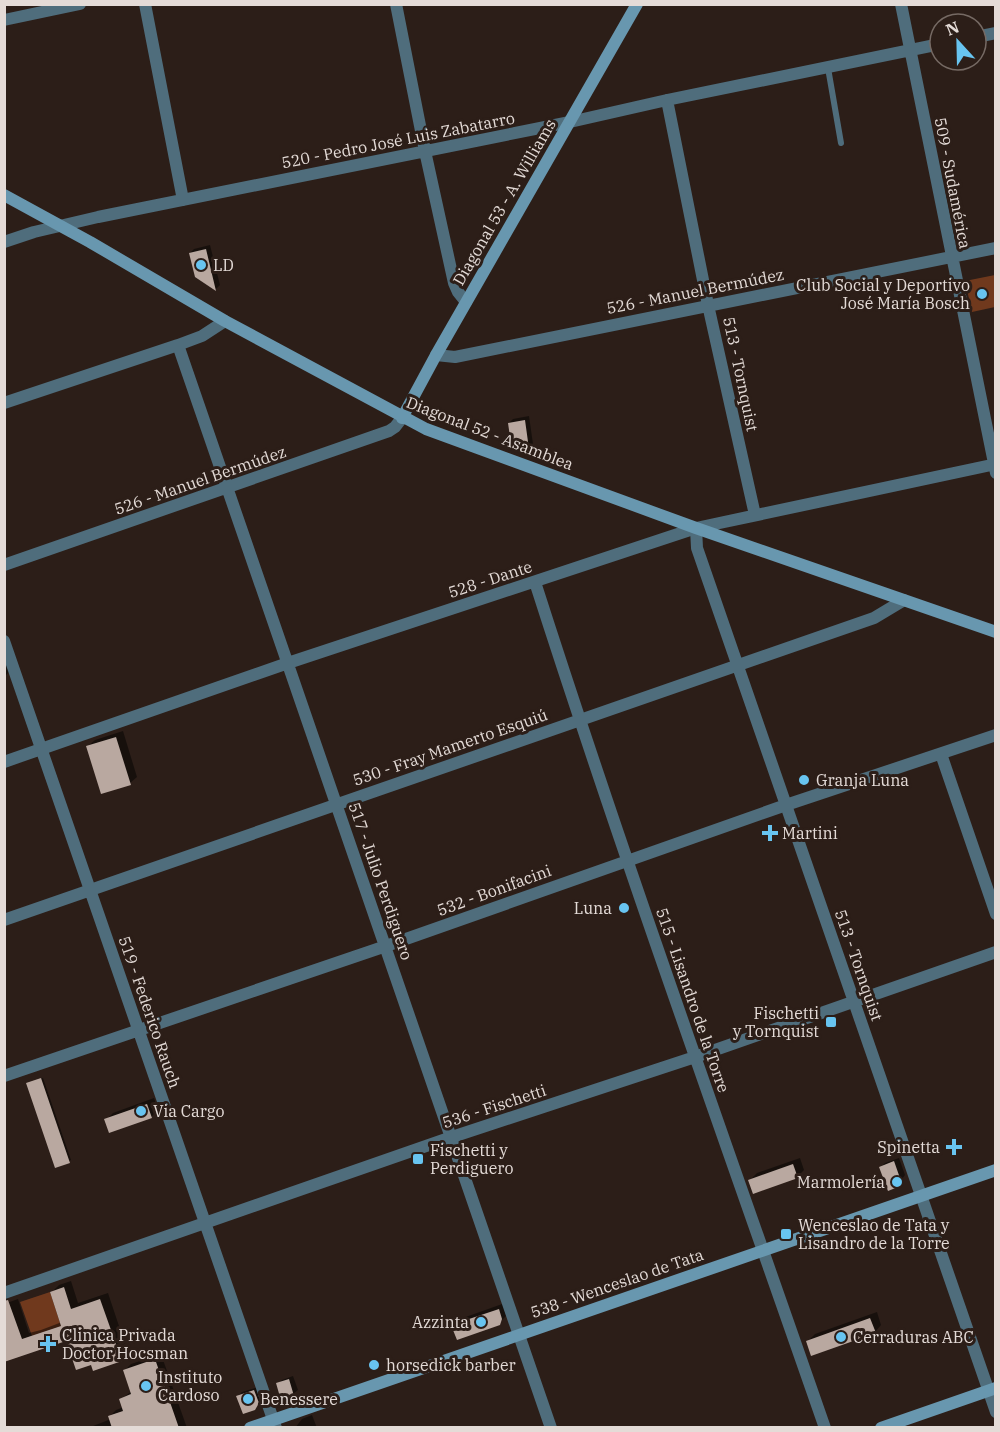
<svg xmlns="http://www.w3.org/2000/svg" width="1000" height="1432" viewBox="0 0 1000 1432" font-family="'IBM Plex Serif',serif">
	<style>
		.green { fill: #70391d }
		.shadow { fill: #0007 }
		.building { fill: #b9a8a0 }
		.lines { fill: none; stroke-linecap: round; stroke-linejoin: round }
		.lane { stroke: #4f6d7c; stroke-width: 6 }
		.street { stroke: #4f6d7c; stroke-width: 12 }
		.secondary { stroke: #6897af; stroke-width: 12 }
		.poi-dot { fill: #68c4f0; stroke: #2c1e18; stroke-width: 2 }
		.labels { text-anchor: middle; stroke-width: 6; stroke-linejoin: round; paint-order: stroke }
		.street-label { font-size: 16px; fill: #e4dbd7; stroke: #2c1e18 }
		.poi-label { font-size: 16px; fill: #e4dbd7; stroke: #2c1e18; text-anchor: start }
	</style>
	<rect width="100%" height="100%" fill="#2c1e18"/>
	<path class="green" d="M995,275V307L972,312L965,281Z
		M50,1292L61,1326L32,1336L20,1302Z"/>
	<path class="shadow" d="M210,245L220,285L216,289L196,276L190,253L194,249Z
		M529,416L533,444L529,448L512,443L509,423L513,419Z
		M4,655L10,671L4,677Z
		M123,731L137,777L130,783L88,746L95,740Z
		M43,1078L71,1160L69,1161L30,1082Z
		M154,1098L158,1110L151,1117L110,1131L106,1120L113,1113Z
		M800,1158L804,1170L797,1177L750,1180L757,1173Z
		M899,1158L905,1175L897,1186L881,1167L885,1163Z
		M71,1281L78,1303L108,1293L128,1353L121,1360L91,1363L67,1339L4,1360V1304L18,1299L29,1333L41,1330L62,1322L51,1293L59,1285Z
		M505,1303L506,1316L499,1323L453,1326L460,1319Z
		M877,1312L881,1325L875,1332L808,1341L815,1334Z
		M161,1354L187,1428H88L111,1419L110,1416L116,1410L124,1407L121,1399L132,1391L124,1371L131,1364Z
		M293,1376L298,1390L293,1394L278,1384L282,1380Z
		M258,1387L262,1398L254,1409L238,1396L242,1392Z
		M312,1415L317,1428H295L302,1419Z"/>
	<path class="building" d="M206,249L216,291L195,277L189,253Z
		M525,420L529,449L511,444L508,423Z
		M116,737L131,785L101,794L86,746Z
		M41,1078L70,1163L55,1168L26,1083Z
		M147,1104L152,1118L109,1133L104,1119Z
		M894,1161L901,1181L898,1187L888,1191L879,1167Z
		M793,1164L798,1178L753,1194L748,1180Z
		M64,1287L71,1309L100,1299L122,1361L93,1371L91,1365L76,1370L66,1341L4,1362V1301L8,1300L22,1339L61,1326L50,1292Z
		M499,1309L502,1319L500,1325L457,1340L451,1325Z
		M870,1318L876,1333L811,1356L806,1341Z
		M155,1359L179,1428H112L108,1416L123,1411L119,1399L131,1394L123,1370Z
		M289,1379L294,1396L286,1399L280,1397L276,1383Z
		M254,1390L259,1403L255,1410L243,1414L236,1396Z"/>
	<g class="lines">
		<path class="lane" d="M828,68L841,143"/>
		<path class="street" d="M145,4L183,200
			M396,4L425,151L454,283L458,292L466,302
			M901,4L996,473
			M4,20L80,4
			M976,37L996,33
			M667,100L708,305L755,515
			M4,242L34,232L98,217L570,122L667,100L940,44
			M178,345L551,1428
			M436,355L455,357L996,248
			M4,403L178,345L202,336L225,321
			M696,528L697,548L996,1412
			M4,565L389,431L395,427L402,418
			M535,582C626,866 727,1146 825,1428
			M4,641L276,1428
			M941,754L996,914
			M4,762L288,663L696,528L996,464
			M4,920L874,618L904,600
			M4,1076L386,946L786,805L996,735
			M4,1293L449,1138L695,1057L996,952"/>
		<path class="secondary" d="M4,195L90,242L225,321L426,429L696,528L996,632
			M402,418L436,355L637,4
			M250,1428L996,1170
			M881,1428L996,1388"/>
	</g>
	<g class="poi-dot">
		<circle cx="201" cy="265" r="6"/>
		<circle cx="982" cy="294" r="6"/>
		<circle cx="804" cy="780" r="6"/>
		<path d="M767 824h6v6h6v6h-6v6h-6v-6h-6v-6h6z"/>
		<circle cx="624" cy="908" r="6"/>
		<rect x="825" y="1016" width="12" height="12" rx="3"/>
		<circle cx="141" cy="1111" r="6"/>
		<path d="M951 1138h6v6h6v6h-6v6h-6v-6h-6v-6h6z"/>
		<rect x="412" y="1153" width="12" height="12" rx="3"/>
		<circle cx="897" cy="1182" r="6"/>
		<rect x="780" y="1228" width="12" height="12" rx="3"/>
		<circle cx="481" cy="1322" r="6"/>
		<circle cx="841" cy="1337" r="6"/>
		<path d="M45 1335h6v6h6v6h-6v6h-6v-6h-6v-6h6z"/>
		<circle cx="374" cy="1365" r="6"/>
		<circle cx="146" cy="1386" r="6"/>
		<circle cx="248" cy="1399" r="6"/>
	</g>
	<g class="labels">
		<g class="street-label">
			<text transform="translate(398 140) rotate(-11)" y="6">520 - Pedro José Luis Zabatarro</text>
			<text transform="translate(953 183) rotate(79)" y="6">509 - Sudamérica</text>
			<text transform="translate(504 202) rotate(-60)" y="6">Diagonal 53 - A. Williams</text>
			<text transform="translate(695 291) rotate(-11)" y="6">526 - Manuel Bermúdez</text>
			<text transform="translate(741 374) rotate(78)" y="6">513 - Tornquist</text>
			<text transform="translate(490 433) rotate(21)" y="6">Diagonal 52 - Asamblea</text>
			<text transform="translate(200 480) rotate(-19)" y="6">526 - Manuel Bermúdez</text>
			<text transform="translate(490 579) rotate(-18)" y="6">528 - Dante</text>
			<text transform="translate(450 747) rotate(-19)" y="6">530 - Fray Mamerto Esquiú</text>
			<text transform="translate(381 881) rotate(71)" y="6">517 - Julio Perdiguero</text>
			<text transform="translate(494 890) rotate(-20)" y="6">532 - Bonifacini</text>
			<text transform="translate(859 965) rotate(71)" y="6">513 - Tornquist</text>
			<text transform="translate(693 1000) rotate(71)" y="6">515 - Lisandro de la Torre</text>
			<text transform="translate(150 1012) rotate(71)" y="6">519 - Federico Rauch</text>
			<text transform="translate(494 1106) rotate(-18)" y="6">536 - Fischetti</text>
			<text transform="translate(617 1283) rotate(-19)" y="6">538 - Wenceslao de Tata</text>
		</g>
		<g class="poi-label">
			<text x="213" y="271">LD</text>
			<text x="970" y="291" text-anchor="end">Club Social y Deportivo<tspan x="970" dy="18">José María Bosch</tspan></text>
			<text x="816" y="786">Granja Luna</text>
			<text x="782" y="839">Martini</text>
			<text x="612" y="914" text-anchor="end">Luna</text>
			<text x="819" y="1019" text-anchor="end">Fischetti<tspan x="819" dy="18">y Tornquist</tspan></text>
			<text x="153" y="1117">Via Cargo</text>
			<text x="940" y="1153" text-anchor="end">Spinetta</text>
			<text x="430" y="1156">Fischetti y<tspan x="430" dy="18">Perdiguero</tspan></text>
			<text x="885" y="1188" text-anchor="end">Marmolería</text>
			<text x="798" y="1231">Wenceslao de Tata y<tspan x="798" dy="18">Lisandro de la Torre</tspan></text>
			<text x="469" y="1328" text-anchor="end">Azzinta</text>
			<text x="62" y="1341">Clinica Privada<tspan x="62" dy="18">Doctor Hocsman</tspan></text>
			<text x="853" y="1343">Cerraduras ABC</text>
			<text x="386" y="1371">horsedick barber</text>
			<text x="158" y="1383">Instituto<tspan x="158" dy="18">Cardoso</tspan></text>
			<text x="260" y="1405">Benessere</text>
		</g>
	</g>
	<rect width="1000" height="1432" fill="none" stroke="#e4dbd7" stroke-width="12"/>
	<g transform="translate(958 42) rotate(338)"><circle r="28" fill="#2c1e18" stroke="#766a64" stroke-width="1.5"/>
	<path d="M0-4.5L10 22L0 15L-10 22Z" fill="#68c4f0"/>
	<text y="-9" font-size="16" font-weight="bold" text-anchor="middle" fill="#e4dbd7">N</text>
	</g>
</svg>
